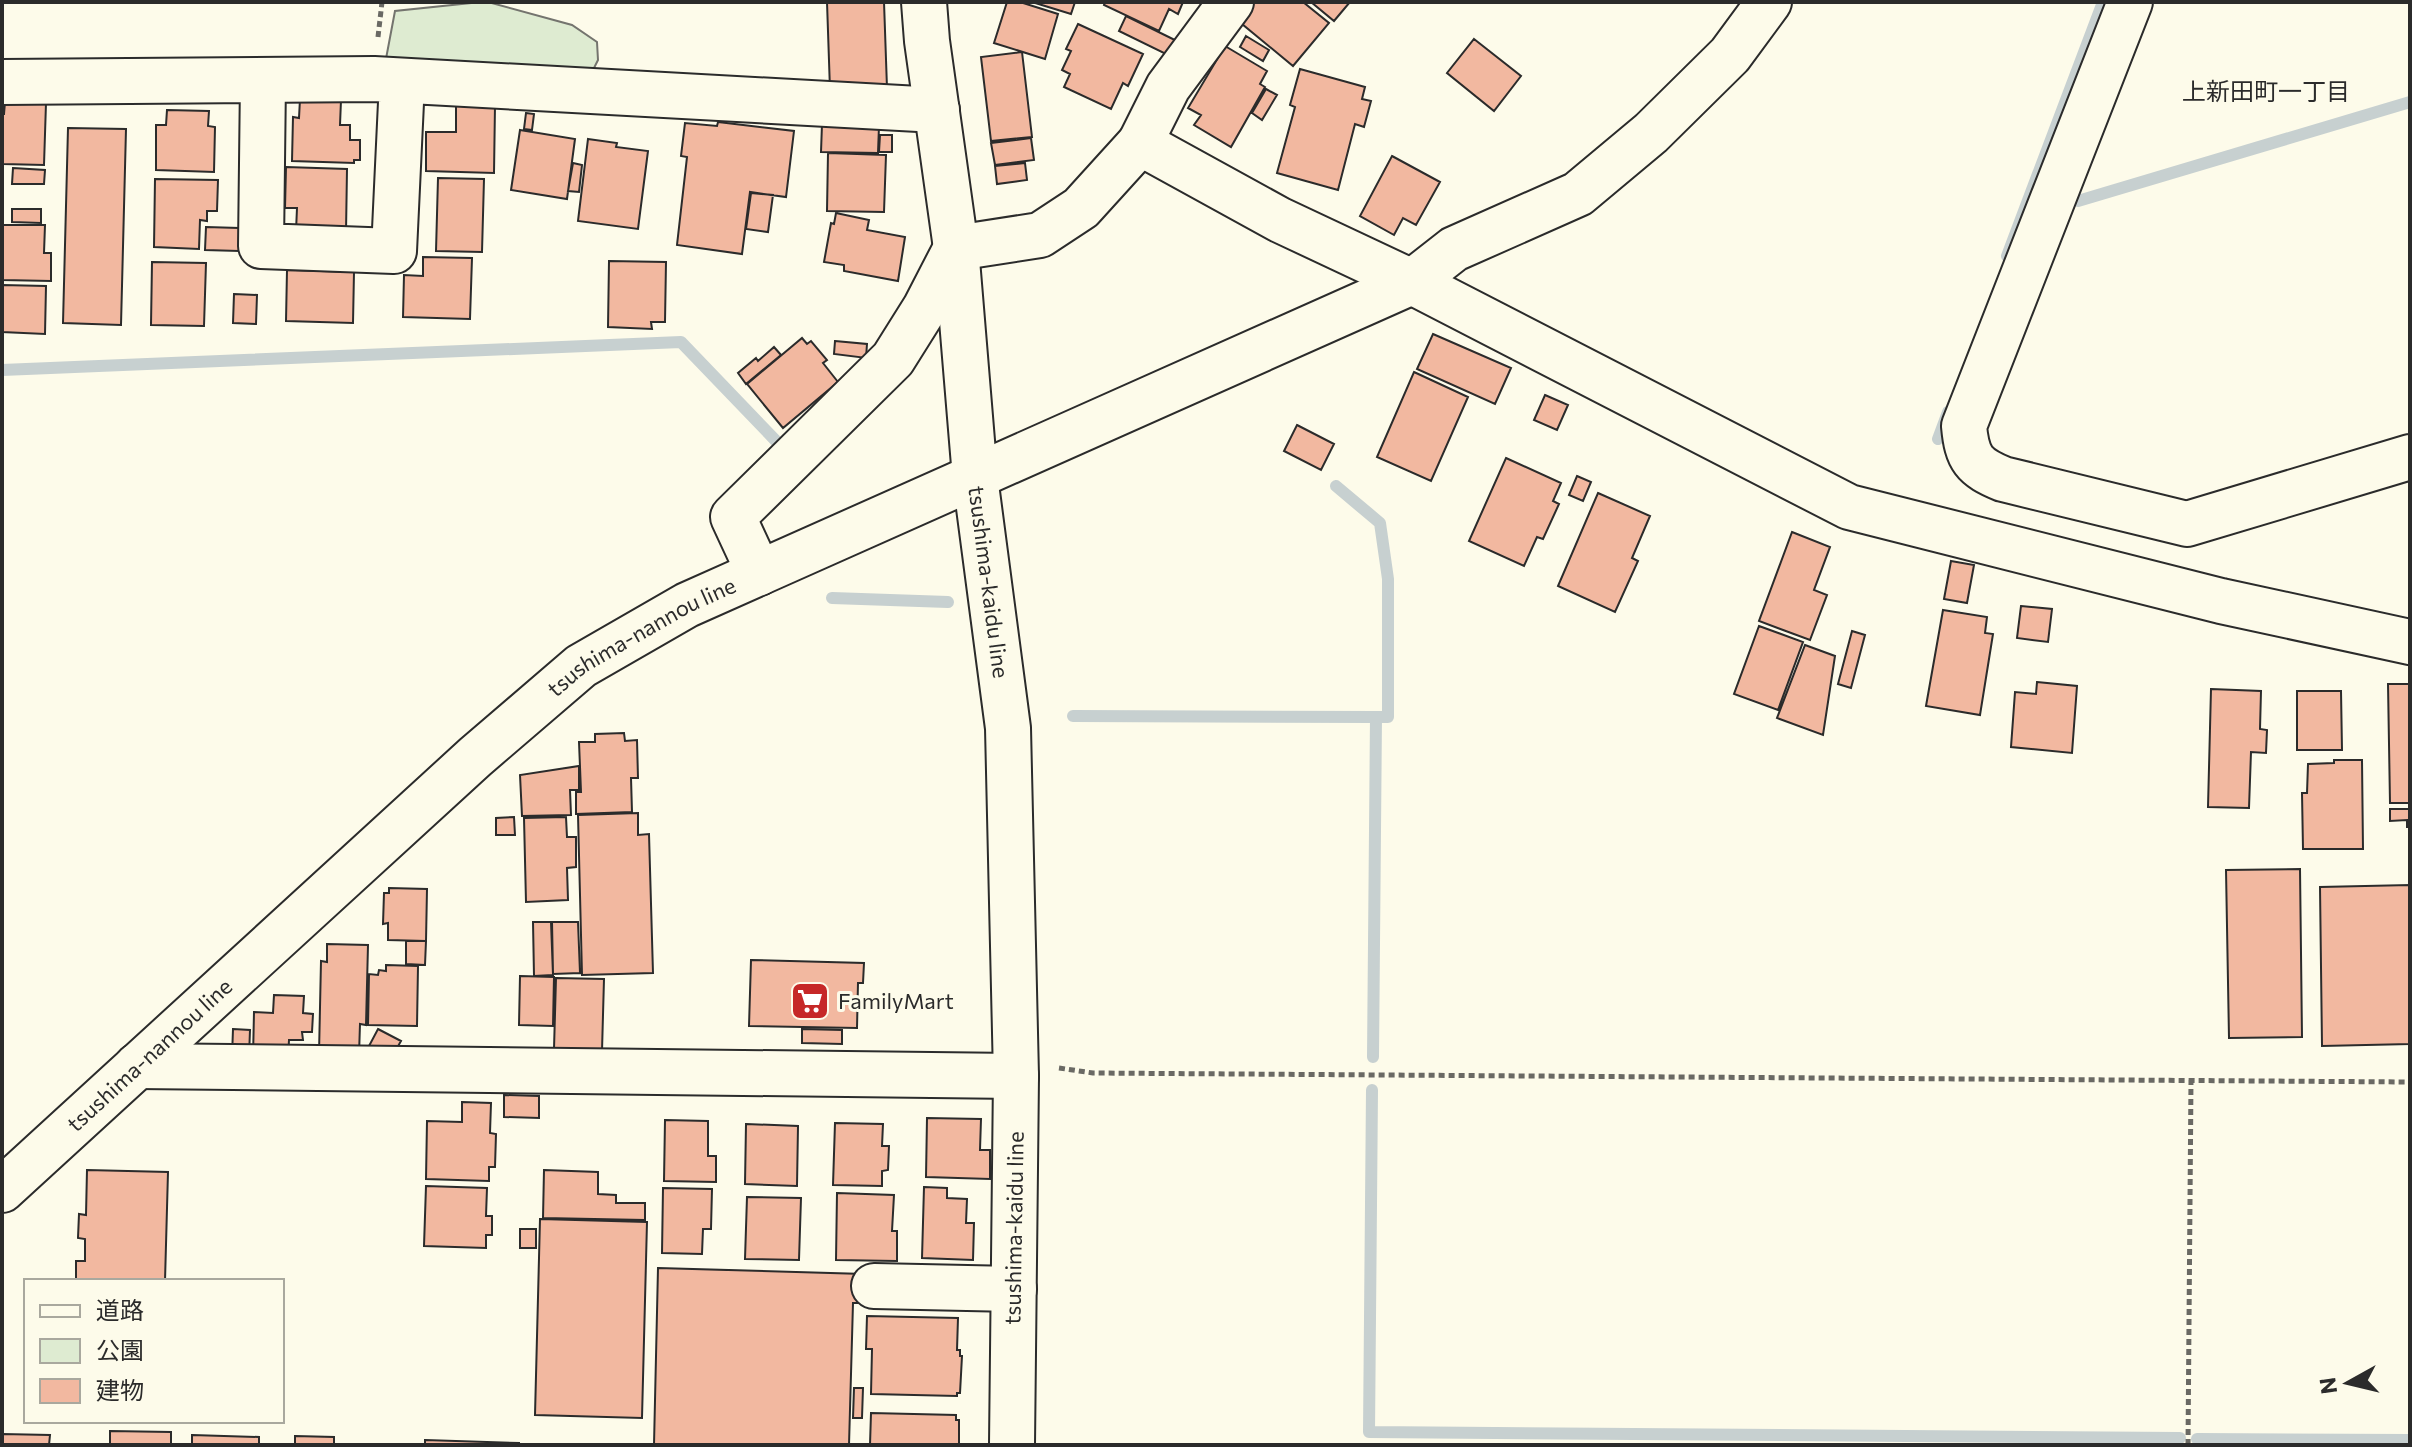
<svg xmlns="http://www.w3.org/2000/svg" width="2412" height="1447" viewBox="0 0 2412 1447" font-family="Commissioner,'Noto Sans JP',sans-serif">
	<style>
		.green { fill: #deebd1; stroke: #74746e; stroke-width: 2 }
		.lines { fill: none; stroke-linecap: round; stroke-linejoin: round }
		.stream { stroke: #c7d0d0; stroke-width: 12 }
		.building { fill: #f2b8a0; stroke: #2b2b2b; stroke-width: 2 }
		.minor-casing { stroke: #2b2b2b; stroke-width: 48 }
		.major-casing { stroke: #2b2b2b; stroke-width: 48 }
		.path { stroke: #6a6964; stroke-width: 5; stroke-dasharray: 6 4; stroke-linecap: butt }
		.minor { stroke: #fdfbea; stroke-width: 44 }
		.major { stroke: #fdfbea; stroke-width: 44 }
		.labels { text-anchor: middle; stroke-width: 6; stroke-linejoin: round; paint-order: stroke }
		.street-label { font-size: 22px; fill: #2b2b2b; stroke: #fdfbea }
		.poi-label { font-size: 22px; fill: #2b2b2b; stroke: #fdfbea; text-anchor: start }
		.neighbourhood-label { font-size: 24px; fill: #2b2b2b; stroke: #fdfbea }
	</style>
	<rect width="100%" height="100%" fill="#fdfbea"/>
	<path class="green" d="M481,2H488L572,25L597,42L598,60L590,76L385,64L395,11Z"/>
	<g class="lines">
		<path class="stream" d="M2078,201L2410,102
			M2007,256L2103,2
			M2,370L681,342L777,442
			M1938,439L1948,412
			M1336,486L1380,523L1388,579V717H1376
			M832,598L948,602
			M1073,716L1376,717L1373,1057
			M1372,1090L1369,1432L2180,1438
			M2197,1439L2410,1440"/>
	</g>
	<path class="building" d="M827,2H884L887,88L830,90Z
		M1007,2H1020L1058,14L1045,59L994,43Z
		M1032,2H1075L1071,14Z
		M1105,2H1183L1178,14L1169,9L1159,31L1104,5Z
		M1250,2H1303L1329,23L1293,66L1236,19Z
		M1311,2H1350L1334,21Z
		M1126,16L1181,43L1174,58L1119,31Z
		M1078,24L1143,54L1128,86L1123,83L1111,109L1064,87L1070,74L1062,70L1071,51L1066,49Z
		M1246,36L1269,50L1263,61L1240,47Z
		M1474,39L1521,76L1494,111L1447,73Z
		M1225,46L1267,71L1260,84L1265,87L1231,147L1194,125L1201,115L1188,108Z
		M1022,52L1032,137L991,141L981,57Z
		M1300,69L1365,87L1362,99L1371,101L1364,127L1355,124L1338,190L1277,173L1295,107L1290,105Z
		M1266,89L1277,95L1262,120L1252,113Z
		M300,99L341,100L340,125H350V140H360V160H354V163L292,161L293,117L299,118Z
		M5,102L46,103L44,165L3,164L2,114H4Z
		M456,104L495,105L494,173L426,171V132H456Z
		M167,110L209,111L208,126L215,127L214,172L156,170V125H166Z
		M526,113L534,114L532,130L524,129Z
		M718,122L794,131L786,197L750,192L742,254L677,245L687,157L681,156L685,123L717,126Z
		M822,124L879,126L878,153L821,152Z
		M68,128L126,129L121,325L63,323Z
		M520,130L575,139L567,199L511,190Z
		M880,135H892V152H879Z
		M1031,138L1034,160L995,165L991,143Z
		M588,139L617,143L616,147L648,151L638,229L578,221Z
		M828,153L886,155L884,212L827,211Z
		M1392,156L1440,182L1416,225L1403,218L1394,235L1360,216Z
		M573,163L582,165L579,192L568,191Z
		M1025,163L1027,180L997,184L995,166Z
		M286,167L347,169L346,232L296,231L297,208H285Z
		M13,168L45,170L44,184H12Z
		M438,178L484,179L482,252L436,251Z
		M155,179L218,180L217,211H207V221L200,220L199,249L154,247Z
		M751,193L773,195L768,232L746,229Z
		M12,209H41V223L12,222Z
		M836,213L869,220L867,230L905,237L898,281L844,271V265L824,262L831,223L834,224Z
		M2,225H45L44,253H51V281L2,280Z
		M206,227L239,228V251L205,250Z
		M423,257L472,258L470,319L403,317L404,275L423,276Z
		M609,261L666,262L665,322H651L652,329L608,327Z
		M152,262L206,263L204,326L151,325Z
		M287,270L354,272L353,323L286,321Z
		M2,285L46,286L45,334L2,332Z
		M234,294L257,295L256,324L233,323Z
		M1433,334L1511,368L1495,404L1417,369Z
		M802,338L807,344L811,341L827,360L823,363L838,382L783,428L747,384Z
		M835,341L867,344L866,358L834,354Z
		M774,347L781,355L746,384L738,373L756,358L758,361Z
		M1414,372L1468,397L1431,481L1377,457Z
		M1545,395L1568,405L1557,430L1534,420Z
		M1297,425L1334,444L1321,470L1284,451Z
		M1506,458L1561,483L1553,501L1559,504L1543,539L1537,537L1524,566L1469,541Z
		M1577,476L1591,482L1583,501L1569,495Z
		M1598,493L1650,516L1632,558L1638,561L1615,612L1558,586Z
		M1792,532L1830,547L1814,590L1827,595L1810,640L1759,621Z
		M1951,561L1974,565L1967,603L1944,599Z
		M2021,606L2052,609L2048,642L2017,638Z
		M1943,610L1987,617L1985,633L1993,634L1980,715L1926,706Z
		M1759,626L1803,642L1778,710L1734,694Z
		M1852,631L1865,635L1851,688L1838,684Z
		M1805,645L1835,656L1823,735L1777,718Z
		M2037,682L2077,686L2072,753L2011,747L2015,692L2036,694Z
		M2388,684H2410V803H2390Z
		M2211,689L2261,691L2260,729L2267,730L2266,753L2251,752L2249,808L2208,807Z
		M2297,691H2341L2342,750H2297Z
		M624,733L625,741L637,740L638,778H631L632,812L576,814V792H581L579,742H595V734Z
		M2334,760H2362L2363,849H2303L2302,793H2307L2308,764L2334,763Z
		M579,766V790H570L571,815L522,816L520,775Z
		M2390,809H2410V827H2407V820L2390,821Z
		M638,813V835L649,834L653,973L582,975L578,815Z
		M514,817L515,835H496V818Z
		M566,817L567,837H576V867L567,868L568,900L526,902L524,818Z
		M2300,869L2302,1037L2229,1038L2226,870Z
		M2410,885V1044L2322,1046L2320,887Z
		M389,888L427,889L426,941L388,940V923L383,924L384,893H389Z
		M533,922H551L553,975L534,976Z
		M552,922H578L580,973L553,974Z
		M406,941H426L425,965L406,964Z
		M327,944L368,945L366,1025L360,1024L359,1055L319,1054L321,961L327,962Z
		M751,960L864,963L863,983H858L857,1028L749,1026Z
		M386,965L418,966L417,1026L368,1025L369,974L378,975L379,970L386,971Z
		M520,976L554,977L553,1026L519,1025Z
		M556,978L604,979L602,1051L554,1049Z
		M274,995L304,996L303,1013L313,1014L312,1032H302L303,1040H289L288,1059L253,1058L254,1012L273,1013Z
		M233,1029L250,1030L249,1057H232Z
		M378,1029L401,1041L392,1057L369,1046Z
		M802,1029L842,1030V1044L802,1043Z
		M504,1095L539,1096V1118L504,1117Z
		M462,1102L491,1103L490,1133L496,1134L495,1167H489V1181L426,1179L427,1121L462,1122Z
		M927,1118L981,1119L980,1150H990V1179L926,1177Z
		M665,1120L708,1121V1156H716V1182L664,1181Z
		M835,1123L883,1124L882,1146H889L888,1170L882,1171V1186L833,1185Z
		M746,1124L798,1126L797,1186L745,1184Z
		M87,1170L168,1172L165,1281H76V1261H85V1239L78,1238L79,1214L86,1215Z
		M544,1170L598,1172V1194L616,1195V1203H645V1220L543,1218Z
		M426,1186L487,1188L486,1216H492V1235H486V1248L424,1246Z
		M924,1187L947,1188V1198L967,1199L966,1223H974L973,1260L922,1258Z
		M663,1188L712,1189L711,1229H703L702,1254L662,1253Z
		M837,1193L894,1195L892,1231H897V1261L836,1260Z
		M747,1197L801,1198L799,1260L745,1259Z
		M540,1219L647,1222L642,1418L535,1415Z
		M520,1229H536V1248H520Z
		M658,1268L864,1274L863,1303H853L849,1445H654Z
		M867,1316L958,1318L957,1350H960V1356H962L960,1393H957V1396L871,1394L872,1349H866Z
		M854,1388H863L862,1418H853Z
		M871,1413L956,1415V1420H959V1445H870Z
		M110,1431L171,1432V1445H110Z
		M2,1434L50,1435L49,1445H2Z
		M192,1435L259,1437V1445H192Z
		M295,1436L334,1437V1445H295Z
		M425,1440L519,1443V1445H425Z"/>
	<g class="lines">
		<g class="minor-casing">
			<path id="minor" d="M1769,2L1730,55L1651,133L1578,194L1454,249L1412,282L1849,507L2221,601L2410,642
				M2130,2L1964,426C1967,459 1974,467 2003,479L2187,524L2410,457
				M263,80L261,246L394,251L402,81
				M2,82L374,79L937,110
				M759,573L733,517L893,359L925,308L956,248L1040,235L1081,208L1140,143
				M137,1066L1016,1076
				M874,1286L1014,1289"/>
		</g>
		<g class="major-casing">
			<g id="major">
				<path id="s1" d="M924,2L927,41L956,248L975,477L1008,728L1016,1076L1012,1445"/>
				<path d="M1231,2L1168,87L1140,143L1280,220L1412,282"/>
				<path id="s2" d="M2,1190L475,757L581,666L687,605L1412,282"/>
			</g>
		</g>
		<path class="path" d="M378,37L382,2
			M1059,1068L1093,1073L2410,1082
			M2188,1445L2191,1080"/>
		<use href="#minor" class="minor"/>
		<use href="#major" class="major"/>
	</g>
	<defs>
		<g id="supermarket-square" transform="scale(2)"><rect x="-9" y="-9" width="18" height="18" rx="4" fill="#c62828" stroke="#fdfbea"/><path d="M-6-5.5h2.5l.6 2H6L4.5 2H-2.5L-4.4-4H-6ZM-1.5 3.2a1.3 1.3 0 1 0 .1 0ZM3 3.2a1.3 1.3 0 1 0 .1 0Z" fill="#fff"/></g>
	</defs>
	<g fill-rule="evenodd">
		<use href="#supermarket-square" x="810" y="1001"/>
	</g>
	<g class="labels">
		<g class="street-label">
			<text dy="8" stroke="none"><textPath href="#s1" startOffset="584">tsushima-kaidu line</textPath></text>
			<text dy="8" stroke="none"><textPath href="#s2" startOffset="848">tsushima-nannou line</textPath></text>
			<text dy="8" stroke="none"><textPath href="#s2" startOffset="200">tsushima-nannou line</textPath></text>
			<text transform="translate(1014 1228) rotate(-89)" y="8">tsushima-kaidu line</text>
		</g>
		<g class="poi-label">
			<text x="838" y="1009">FamilyMart</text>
		</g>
		<g class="neighbourhood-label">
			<text x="2266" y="100">上新田町一丁目</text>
		</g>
	</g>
	<rect width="2412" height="1447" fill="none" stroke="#2b2b2b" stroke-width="8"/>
	<rect x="24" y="1279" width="260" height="144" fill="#fdfbea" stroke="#a9a89e" stroke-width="2"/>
	<rect x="40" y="1305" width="40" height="12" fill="#fdfbea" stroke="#a9a89e" stroke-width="2"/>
	<text x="96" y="1319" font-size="24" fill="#2b2b2b">道路</text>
	<rect x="40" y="1339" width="40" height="24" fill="#deebd1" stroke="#a9a89e" stroke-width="2"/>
	<text x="96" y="1359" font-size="24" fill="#2b2b2b">公園</text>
	<rect x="40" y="1379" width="40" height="24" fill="#f2b8a0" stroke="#a9a89e" stroke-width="2"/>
	<text x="96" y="1399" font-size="24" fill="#2b2b2b">建物</text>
	<g transform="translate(2348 1383) rotate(262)" stroke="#fdfbea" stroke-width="6" paint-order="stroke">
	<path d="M0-6L14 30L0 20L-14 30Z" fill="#2b2b2b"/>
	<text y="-12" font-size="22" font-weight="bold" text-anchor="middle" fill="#2b2b2b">N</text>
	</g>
</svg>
